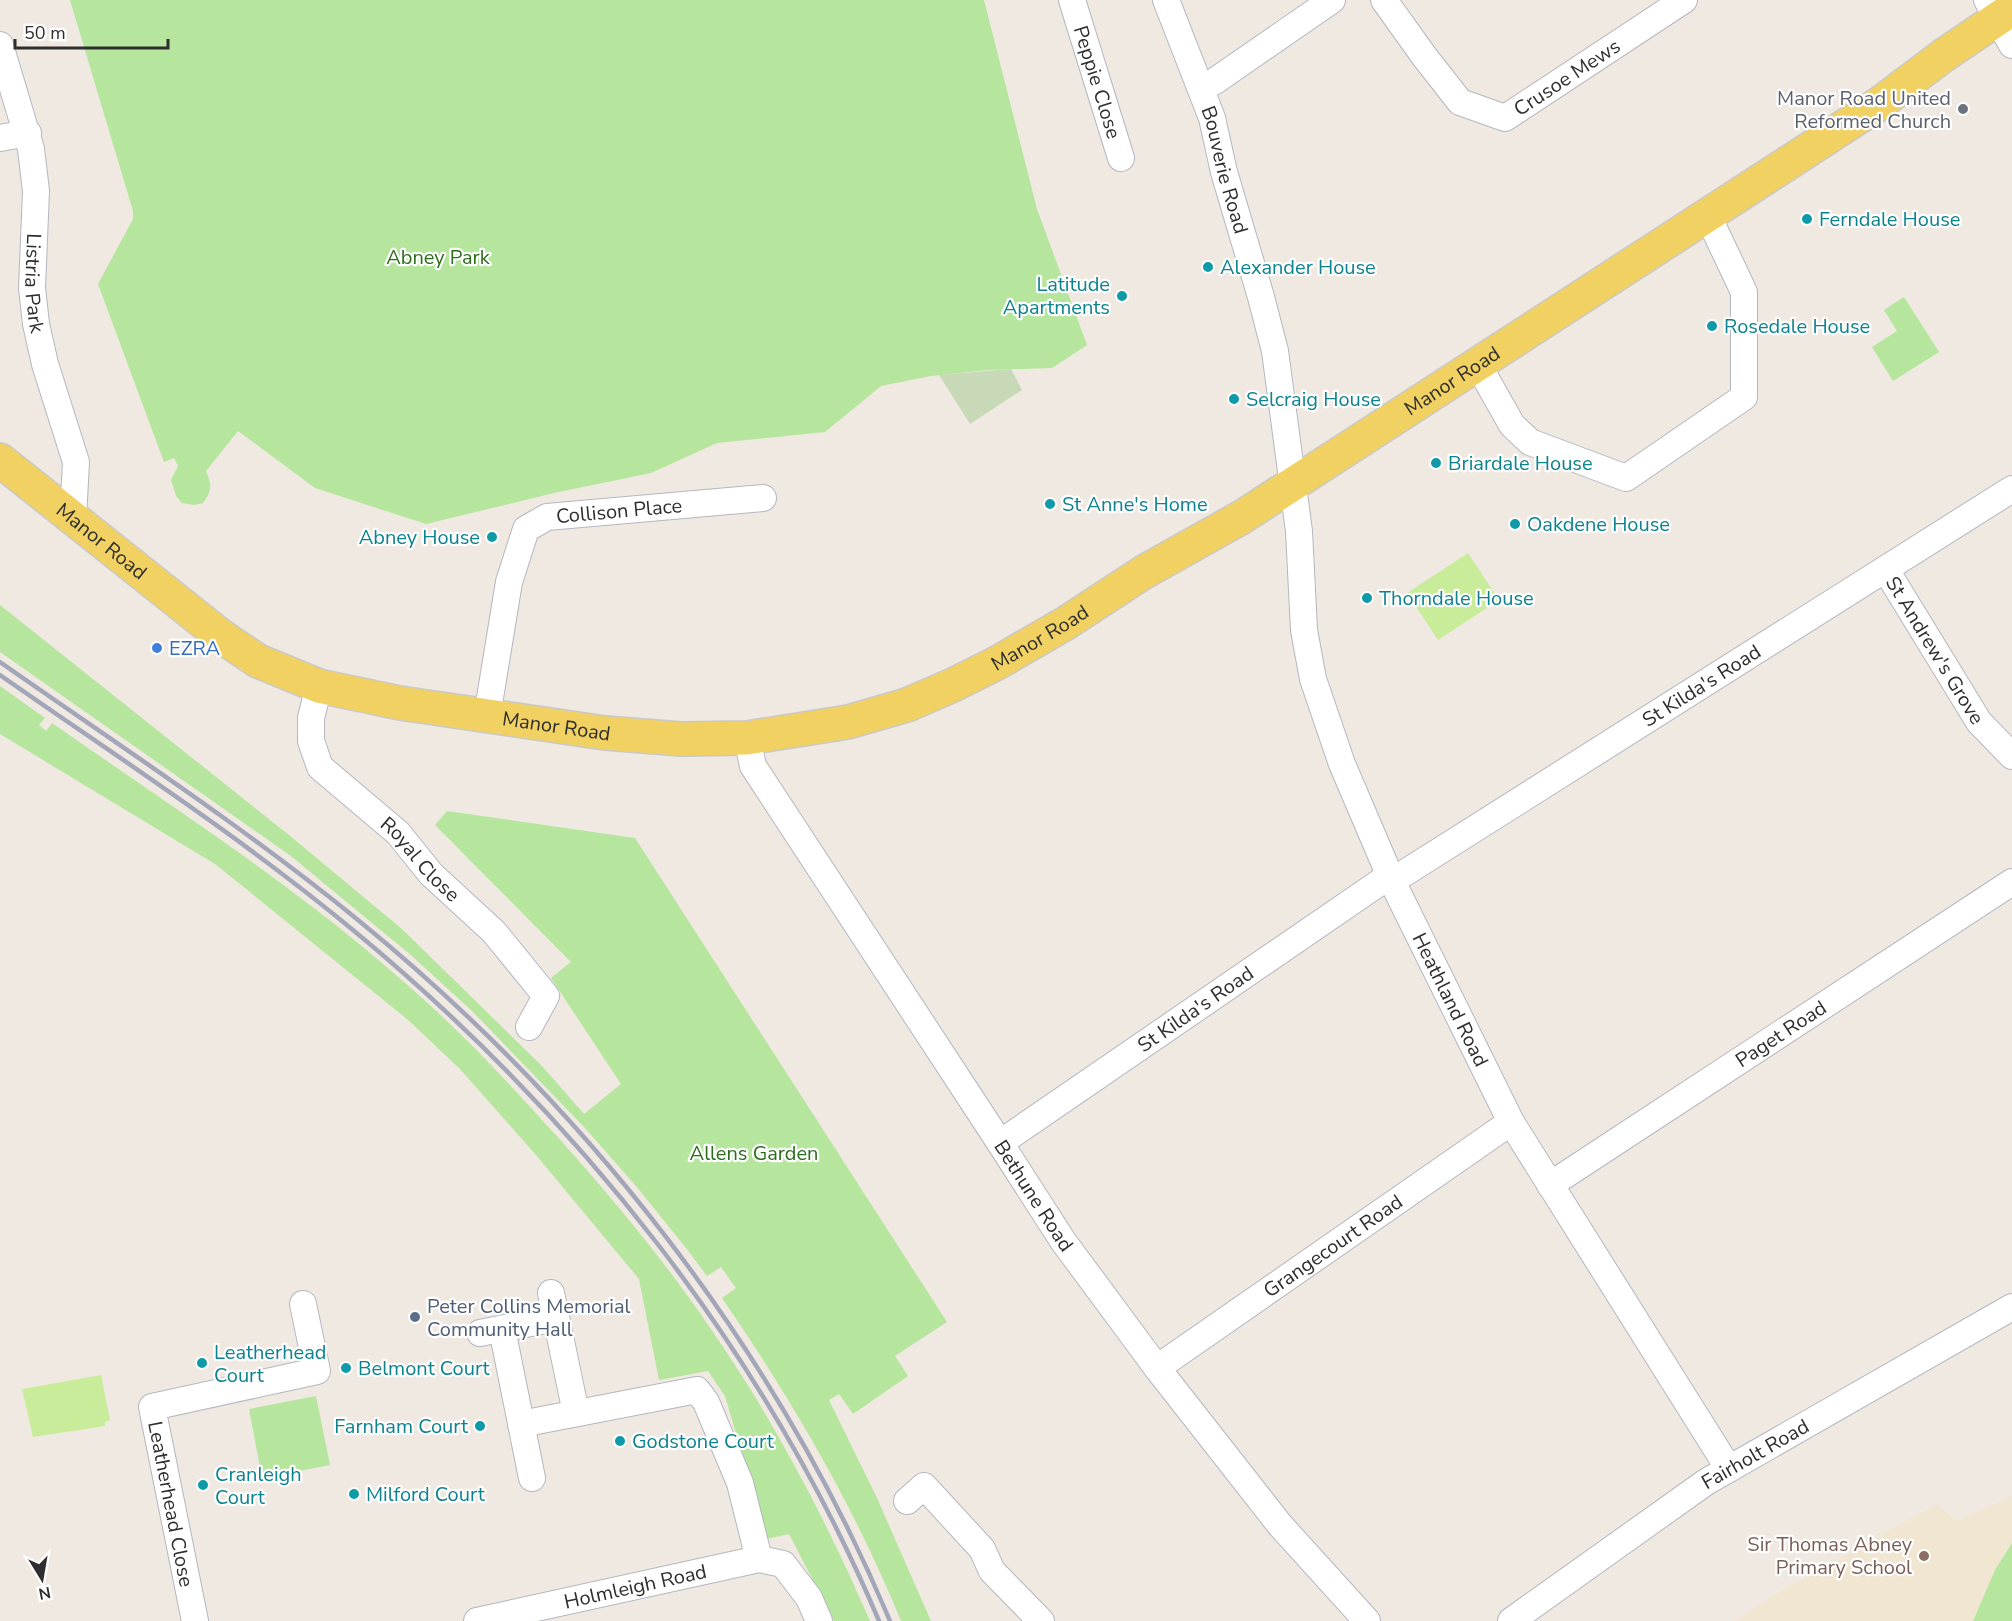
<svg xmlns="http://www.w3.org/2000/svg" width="2012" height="1621" viewBox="0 0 2012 1621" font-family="'Nunito Sans',sans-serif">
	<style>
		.education { fill: #f0e6d1 }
		.green { fill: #b6e59e }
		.cemetery { fill: #c8d9b8 }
		.pitch { fill: #c9ec9a }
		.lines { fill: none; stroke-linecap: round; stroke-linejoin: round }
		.minor-casing { stroke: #b4b7c1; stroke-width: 28 }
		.major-casing { stroke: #c9c9c9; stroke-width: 36 }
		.minor { stroke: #fff; stroke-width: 26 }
		.major { stroke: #f2d163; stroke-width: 33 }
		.rail { stroke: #a3a6b8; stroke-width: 4.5 }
		.worship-dot { fill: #6b7280; stroke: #fff; stroke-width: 2 }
		.culture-dot { fill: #0f9aa8; stroke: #fff; stroke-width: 2 }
		.shop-dot { fill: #3f7fe0; stroke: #fff; stroke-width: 2 }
		.service-dot { fill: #5c6f8a; stroke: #fff; stroke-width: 2 }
		.education-dot { fill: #8d6e63; stroke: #fff; stroke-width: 2 }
		.labels { text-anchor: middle; stroke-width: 4.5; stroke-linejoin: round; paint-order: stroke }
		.street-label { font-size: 20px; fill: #2e2e2e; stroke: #fff }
		.worship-label { font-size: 20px; fill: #5b616d; stroke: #fff; text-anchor: end }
		.culture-label { font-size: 20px; fill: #0d838f; stroke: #fff; text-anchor: start }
		.park-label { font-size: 20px; fill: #2c6e1b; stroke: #fff }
		.shop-label { font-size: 20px; fill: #366cbe; stroke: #fff; text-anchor: start }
		.service-label { font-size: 20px; fill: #4e5e75; stroke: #fff; text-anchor: start }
		.education-label { font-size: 20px; fill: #785e54; stroke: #fff; text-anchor: end }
	</style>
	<rect width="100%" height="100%" fill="#efe9e1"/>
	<path class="education" d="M2012,1496V1543L1995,1570L1973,1621H1735L1776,1594L1937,1504L1956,1521Z"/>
	<path class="green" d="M70,0H984L1037,209L1087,345L1052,368L989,370L931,376L881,386L825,432L717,443L651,473L554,493L426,524L315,488L238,431L206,471C212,485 212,491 203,503L194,505L182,503L176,496L171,480L178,466L174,458L164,462L98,284L133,219V211Z
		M1904,297L1939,352L1893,381L1872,347L1897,331L1884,310Z
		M0,605L289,835L402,929L542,1066L584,1114L621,1084L551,978L571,962L435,825L447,811L635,838L947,1322L895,1356L908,1376L853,1414L839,1394L829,1400L877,1498L931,1621H901C854,1506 792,1400 722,1298L736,1288L721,1267L707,1276L686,1248L636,1186L585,1128L473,1012L412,956L291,856L0,652Z
		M0,686L45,718L39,725L46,731L52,723C169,805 290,882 397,976C449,1020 497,1070 542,1120C609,1193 673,1270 727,1353C783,1437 830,1529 870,1621H834L789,1534L767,1539L725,1396L708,1371L659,1380L639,1279L536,1155L460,1069L407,1019L215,864L0,734Z
		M316,1396L330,1465L262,1478L249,1409Z
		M2012,1543V1621H1973L1995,1570Z"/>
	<path class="cemetery" d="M1011,369L1022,390L970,424L939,375Z"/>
	<path class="pitch" d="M1468,553L1499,600L1438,640L1407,593Z
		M101,1375L110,1420L105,1422V1426L33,1437L22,1389Z"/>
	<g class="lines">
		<g class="minor-casing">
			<g id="minor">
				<path id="s1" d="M1072,0L1121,158"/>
				<path id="s2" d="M1166,0L1212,118L1224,172L1261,297L1275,351L1299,531L1304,630L1313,679L1342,764L1392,881L1511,1122L1729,1469"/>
				<path id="s3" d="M1384,0L1424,56L1460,102L1505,118L1684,0"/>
				<path d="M1987,0L2012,45"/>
				<path id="s4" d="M0,45L31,149L36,191L32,288L36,324L45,364L76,462L73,518"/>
				<path d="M1201,88L1215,81L1332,0"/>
				<path d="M0,138L28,133"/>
				<path d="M1477,363L1512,425L1530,442L1626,478L1744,397V292L1707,214"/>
				<path id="s5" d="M1886,570L1979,722L2012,756"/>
				<path id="s6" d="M319,686L311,718V741L320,767L398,833L431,874L494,932L546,996L529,1027"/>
				<path id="s7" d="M487,716L509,582L526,529L547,517L763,498"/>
				<path id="s8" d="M747,738L753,766L1000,1143L1063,1241L1157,1368L1280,1525L1367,1621"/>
				<path id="s9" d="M1392,881L2012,489"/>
				<path id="s10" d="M1000,1143L1389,876"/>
				<path id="s11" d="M1550,1185L2012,882"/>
				<path d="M551,1293L576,1413"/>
				<path d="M502,1329L532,1478"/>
				<path d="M480,1333L556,1318"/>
				<path id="s12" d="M1157,1368L1511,1122"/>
				<path d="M521,1424L697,1390L706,1402L740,1483L759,1559"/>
				<path d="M907,1501L924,1486L982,1549L992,1571L1041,1621"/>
				<path d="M195,1621L152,1407L317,1371L303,1304"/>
				<path id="s13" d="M477,1621L759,1559L783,1564L809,1598L819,1621"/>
				<path id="s14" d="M1511,1621L1706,1482L2012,1307"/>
			</g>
		</g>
		<g class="major-casing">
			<g id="major">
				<path id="s15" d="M0,460L221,636L258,661L319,686L400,703L605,733L681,739L747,738L848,722L907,705L953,685L997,663L1066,623L1144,572L1242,517L1879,104L1944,55L2012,9"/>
			</g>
		</g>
		<use href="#minor" class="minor"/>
		<use href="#major" class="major"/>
		<path class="rail" d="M0,662C120,746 244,827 358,920C587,1107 775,1347 890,1621
			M0,675C119,758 241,837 353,930C578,1116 765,1351 879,1621"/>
	</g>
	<circle class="worship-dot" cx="1963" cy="109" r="6"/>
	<g class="culture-dot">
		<circle cx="1807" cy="219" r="6"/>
		<circle cx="1208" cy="267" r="6"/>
		<circle cx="1122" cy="296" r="6"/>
		<circle cx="1712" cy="326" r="6"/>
		<circle cx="1234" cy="399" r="6"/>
		<circle cx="1436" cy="463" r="6"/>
		<circle cx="1050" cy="504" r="6"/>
		<circle cx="1515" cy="524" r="6"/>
		<circle cx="492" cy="537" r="6"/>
		<circle cx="1367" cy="598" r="6"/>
		<circle cx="202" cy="1363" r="6"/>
		<circle cx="346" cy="1368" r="6"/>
		<circle cx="480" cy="1426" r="6"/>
		<circle cx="620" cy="1441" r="6"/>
		<circle cx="203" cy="1485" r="6"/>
		<circle cx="354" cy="1494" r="6"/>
	</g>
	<circle class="shop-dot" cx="157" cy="648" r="6"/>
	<circle class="service-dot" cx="415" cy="1317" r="6"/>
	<circle class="education-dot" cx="1924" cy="1556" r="6"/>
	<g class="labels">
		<g class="street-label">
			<text dy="7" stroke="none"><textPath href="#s3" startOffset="249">Crusoe Mews</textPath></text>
			<text dy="7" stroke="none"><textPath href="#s1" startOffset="86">Peppie Close</textPath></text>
			<text dy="7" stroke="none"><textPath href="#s2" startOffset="180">Bouverie Road</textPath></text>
			<text dy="7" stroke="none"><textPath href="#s4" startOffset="243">Listria Park</textPath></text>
			<text dy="7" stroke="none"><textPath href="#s15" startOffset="1624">Manor Road</textPath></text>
			<text dy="7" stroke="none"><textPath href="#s7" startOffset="288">Collison Place</textPath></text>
			<text dy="7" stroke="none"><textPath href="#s15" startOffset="130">Manor Road</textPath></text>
			<text dy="7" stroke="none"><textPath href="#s15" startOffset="1138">Manor Road</textPath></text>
			<text dy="7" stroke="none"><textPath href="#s5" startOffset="94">St Andrew's Grove</textPath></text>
			<text dy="7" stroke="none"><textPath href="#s9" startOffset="366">St Kilda's Road</textPath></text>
			<text dy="7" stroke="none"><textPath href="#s15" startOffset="634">Manor Road</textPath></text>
			<text dy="7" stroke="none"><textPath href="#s6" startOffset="220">Royal Close</textPath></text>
			<text dy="7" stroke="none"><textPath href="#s2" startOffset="1048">Heathland Road</textPath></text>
			<text dy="7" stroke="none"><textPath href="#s10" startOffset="237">St Kilda's Road</textPath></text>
			<text dy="7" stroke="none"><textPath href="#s11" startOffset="276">Paget Road</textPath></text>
			<text dy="7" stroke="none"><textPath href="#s8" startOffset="542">Bethune Road</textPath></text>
			<text dy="7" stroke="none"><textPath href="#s12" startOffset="214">Grangecourt Road</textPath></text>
			<text dy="7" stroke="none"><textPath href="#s14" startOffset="296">Fairholt Road</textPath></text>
			<text transform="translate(171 1504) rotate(79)" y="7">Leatherhead Close</text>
			<text dy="7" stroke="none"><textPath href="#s13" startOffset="162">Holmleigh Road</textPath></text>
		</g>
		<g class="worship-label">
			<text x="1951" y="105">Manor Road United<tspan x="1951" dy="23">Reformed Church</tspan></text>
		</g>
		<g class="culture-label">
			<text x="1819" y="226">Ferndale House</text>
			<text x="1220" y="274">Alexander House</text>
			<text x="1110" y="291" text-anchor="end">Latitude<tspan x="1110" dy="23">Apartments</tspan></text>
			<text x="1724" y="333">Rosedale House</text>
			<text x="1246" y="406">Selcraig House</text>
			<text x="1448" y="470">Briardale House</text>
			<text x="1062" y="511">St Anne's Home</text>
			<text x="1527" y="531">Oakdene House</text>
			<text x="480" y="544" text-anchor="end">Abney House</text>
			<text x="1379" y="605">Thorndale House</text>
			<text x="214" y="1359">Leatherhead<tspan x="214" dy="23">Court</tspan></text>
			<text x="358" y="1375">Belmont Court</text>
			<text x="468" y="1433" text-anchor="end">Farnham Court</text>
			<text x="632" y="1448">Godstone Court</text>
			<text x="215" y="1481">Cranleigh<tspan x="215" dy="23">Court</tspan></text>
			<text x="366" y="1501">Milford Court</text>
		</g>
		<g class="park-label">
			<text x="438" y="264">Abney Park</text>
			<text x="754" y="1160">Allens Garden</text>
		</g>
		<g class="shop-label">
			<text x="169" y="655">EZRA</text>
		</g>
		<g class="service-label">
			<text x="427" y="1313">Peter Collins Memorial<tspan x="427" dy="23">Community Hall</tspan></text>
		</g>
		<g class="education-label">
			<text x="1912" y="1551">Sir Thomas Abney<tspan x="1912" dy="23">Primary School</tspan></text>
		</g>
	</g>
	<g transform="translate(42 1579) rotate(169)" stroke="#ffffff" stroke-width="4.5" paint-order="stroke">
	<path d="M0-4.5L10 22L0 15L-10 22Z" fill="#2e2e2e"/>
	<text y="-9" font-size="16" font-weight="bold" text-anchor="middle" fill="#2e2e2e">N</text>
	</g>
	<path d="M15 39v9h153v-9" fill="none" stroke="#2e2e2e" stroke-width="3"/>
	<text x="24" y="39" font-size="18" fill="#2e2e2e" stroke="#ffffff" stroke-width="4.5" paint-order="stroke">50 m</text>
</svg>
